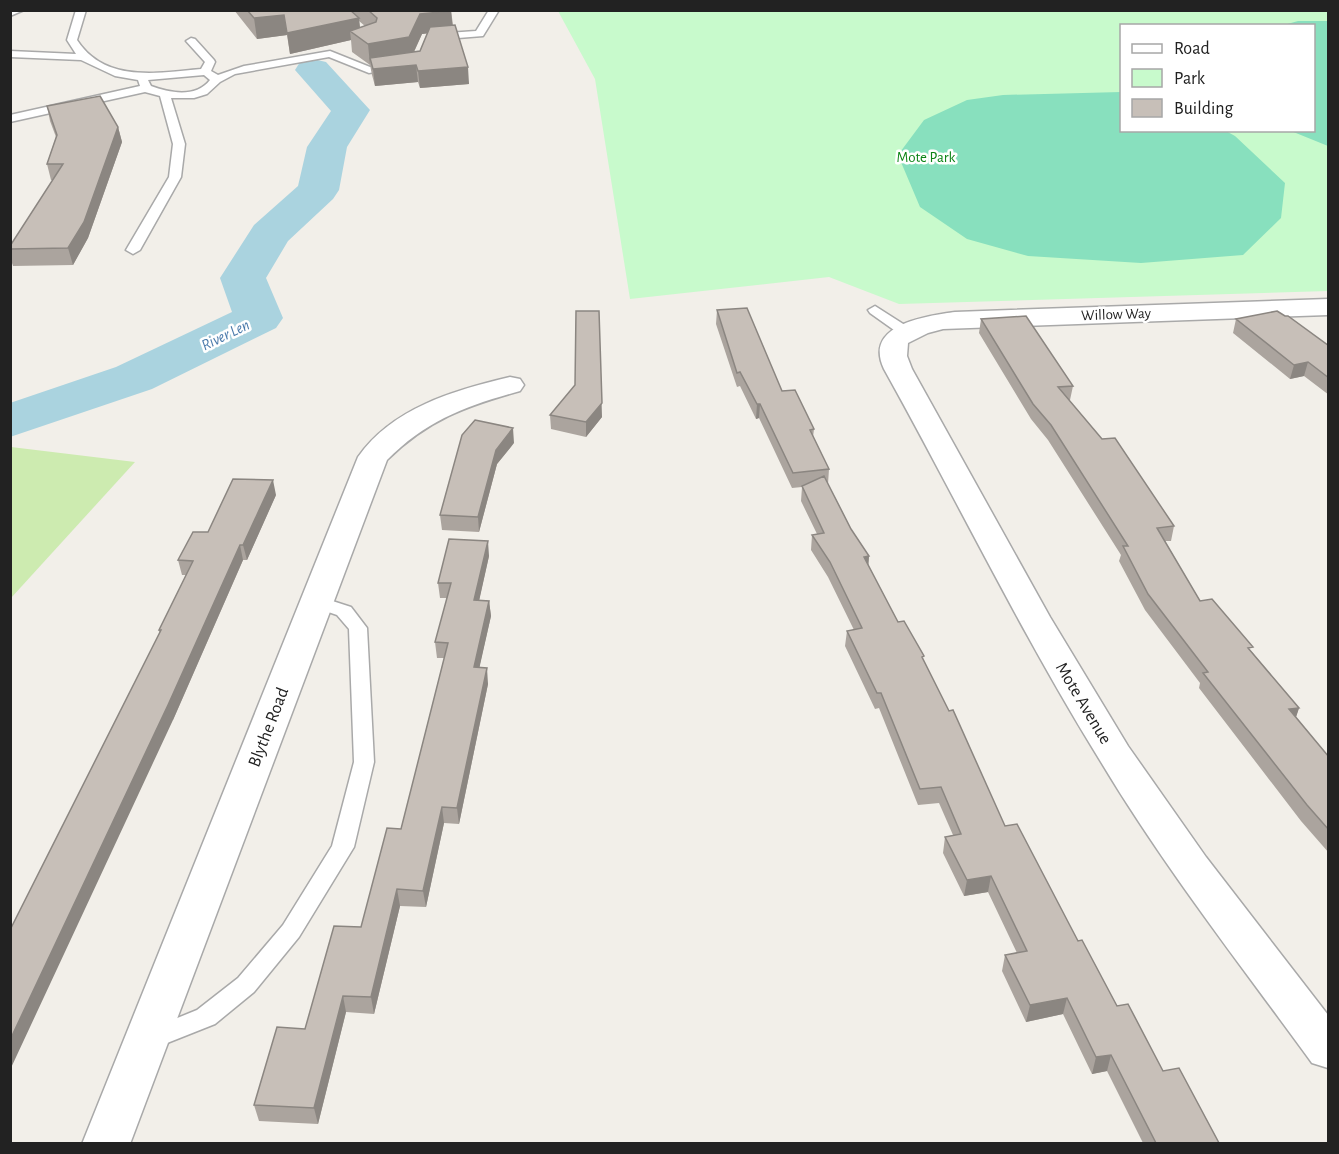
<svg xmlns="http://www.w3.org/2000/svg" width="1339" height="1154" viewBox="0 0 1339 1154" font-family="'Alegreya Sans',sans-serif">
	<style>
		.grass { fill: #cdebb0 }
		.park { fill: #c8facc; fill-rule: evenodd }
		.pitch { fill: #88e0be }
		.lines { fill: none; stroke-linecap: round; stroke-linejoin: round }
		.river { fill: #aad3df; fill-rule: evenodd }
		.lane-casing { stroke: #a9a9a9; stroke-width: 3 }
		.street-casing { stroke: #a9a9a9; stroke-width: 3 }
		.lane { fill: #fff; fill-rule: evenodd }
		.street { fill: #fff; fill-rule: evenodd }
		.wall { fill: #aba49e; fill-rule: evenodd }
		.shaded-wall { fill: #8b8681 }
		.building { fill: #c7bfb8; stroke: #8b8681; stroke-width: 1.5 }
		.labels { text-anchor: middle; stroke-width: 5; stroke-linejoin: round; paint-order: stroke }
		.far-park-label { font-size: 15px; fill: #0c8416; stroke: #fff }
		.far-street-label { font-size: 15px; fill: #222; stroke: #fff }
		.far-water-label { font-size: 16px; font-style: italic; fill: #4a7aab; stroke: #fff }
		.street-label { font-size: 18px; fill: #222; stroke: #fff }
	</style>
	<rect width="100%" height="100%" fill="#f2efe9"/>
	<path class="grass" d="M11,447L135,462L11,598L10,447Z"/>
	<path class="park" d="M558,11H1328V291L899,304L829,277L630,299L595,79ZM1122,26H1314V130H1122Z"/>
	<path class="pitch" d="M1298,21H1328V146L1291,131L1314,130V26L1284,25Z
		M1121,92L1122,130L1226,131L1235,136L1285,183L1281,218L1243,255L1141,263L1028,256L967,239L920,207L898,155L924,120L967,100L1003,95Z"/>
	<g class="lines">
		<path class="river" d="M313,59L326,62L370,110L347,147L339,190L333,199L288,241L266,278L283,318L276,328L152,389L10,437V403L116,367L232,312L220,278L254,225L298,186L307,147L331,111L295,70L300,62Z"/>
		<g class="lane-casing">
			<path id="lane" d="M10,10H24L10,16Z
				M76,10H86L77,40C105,83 157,73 201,69L205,62L186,41L191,38L195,39L214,60L215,62L211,71L218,75L244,66L330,51L370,67L394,63L399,66L394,69L369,73L329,57L235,74L220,82L207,94L194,98H171L185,144L181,177L140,250L133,254L126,250L169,177L173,144L160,96L145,92L10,122V115L140,86L138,80L115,76L81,60L10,57V51L76,54L67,40ZM204,75L210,80C196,98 170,93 151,86L148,80Z
				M489,10H499L483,36L433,40L428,37L433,34L476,31Z
				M875,306L911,329L913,332L911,335H901L870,313L868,310Z
				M317,596L351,607L367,628L374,762L354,847L299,937L254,992L215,1024L152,1049L143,1046L140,1039L143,1032L197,1010L238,978L283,925L332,846L354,762L349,629L337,615L311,606L308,602L311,598Z"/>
		</g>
		<g class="street-casing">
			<path id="street" d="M1328,299V315L943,329L928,333L908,343L907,356L912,369L1050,617L1128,746L1206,857L1328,1015V1068L1312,1063C1240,964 1164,867 1101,762C1022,635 957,500 884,369C863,325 925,316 955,312Z
				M510,377L520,379L524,385L520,391C466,406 427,420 387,460L130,1144H82L358,457C392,408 455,390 510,377Z"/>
		</g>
		<use href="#lane" class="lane"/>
		<use href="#street" class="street"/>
	</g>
	<path class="wall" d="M234,10H451L453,25L469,84L420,88L418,82L375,86L372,75L370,65L352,52L351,40L290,54L287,35L257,39ZM359,21L365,26L360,28ZM427,33L420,51L414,52L422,34Z
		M47,106L118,127L122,142L88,238L73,265L13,266L10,257V246L53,180H51L47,164L56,137L50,121Z
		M717,310L782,391L814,429L813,437L829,469L828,484L851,529L869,556L868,565L898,622L923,659L1005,826L1078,941L1117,1006L1163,1071L1219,1143H1143L1107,1071L1092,1074L1063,1014L1026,1022L1002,971L1005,955L1017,953L988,892L964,896L943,853L945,837L953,835L939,803L918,805L879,708L875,709L845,646L847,631L854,630L828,577L811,550L812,535L817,534L801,501L802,487L792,488L759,418L756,419L740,386L737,387L716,324Z
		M981,319L1073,386L1070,400H1069L1174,526L1171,541H1165L1200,601L1252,652L1299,708L1296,717L1329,757V853L1301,821L1199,688L1200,683L1145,610L1119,561L1121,555L1048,440L1031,419L979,333Z
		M1236,319L1329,346V395L1304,376L1290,379L1233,333Z
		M550,415L602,417L586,437L551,429Z
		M514,443L497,464L479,532L442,530L440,515Z
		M276,495L247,560H243L173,720L159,630L186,575H182L178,560L208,532Z
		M489,556L479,600L489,601L491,616L479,668L488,684L459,824L444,823L426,907L400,906L374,1014L346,1012L318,1124L259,1121L254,1105L305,1029L361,927L401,829L444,658H437L435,642L447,598H440L438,583Z"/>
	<path class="shaded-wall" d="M451,11L453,31L422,34L411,58H370V65L368,44L420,14Z
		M284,15L287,35L257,39L254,18Z
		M359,18L361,38L350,31L351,40L290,54L287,33Z
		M416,65L418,82L375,86L373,69Z
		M468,67L469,84L420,88L418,71Z
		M118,127L122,142L88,238L73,265L68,248Z
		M599,311L602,417L586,437V422Z
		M1308,362L1304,376L1290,379L1294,365Z
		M757,404H760L759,418L756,419Z
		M513,428L514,443L497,464L479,532L478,517L496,450Z
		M273,480L276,495L247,560L243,545Z
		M488,541L489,556L476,615L474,600Z
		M240,545L243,560L173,720L10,1070V1040Z
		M869,556L868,571L864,557Z
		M489,601L491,616L476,683L474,667Z
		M487,668L488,684L459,824L457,808Z
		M1299,708L1294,723L1289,709Z
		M442,807L444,823L426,907L423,891Z
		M991,876L988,892L964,896L967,880Z
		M397,889L400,906L374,1014L371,997Z
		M343,996L346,1012L318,1124L314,1108Z
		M1067,998L1063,1014L1026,1022L1030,1005Z
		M1111,1055L1107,1071L1092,1074L1096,1057Z"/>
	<path class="building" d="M247,10H350L359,18L287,33L284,15L254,18Z
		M368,10H451V11L420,14L409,37L368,44L350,31L376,22L377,18Z
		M455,25L468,67L418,71L416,65L373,69L370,58L420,51L430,27Z
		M100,96L118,127L84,222L68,248L10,249V246L63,164H47L57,135L47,106Z
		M747,308L782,391L795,390L814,429L810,430L829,469L793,473L760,404H757L740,372L737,373L717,310Z
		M576,311H599L602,403L586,422L550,415L575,385Z
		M1277,311L1285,316H1288L1329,346V378L1308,362L1294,365L1236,319Z
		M1026,316L1073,386L1058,387L1102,439L1115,438L1174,526L1157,528L1200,601L1212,599L1253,647L1248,648L1299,708L1289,709L1329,757V830L1307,805L1203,673L1208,672L1148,594L1123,546H1128L1051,425L1033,404L981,319Z
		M475,420L513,428L496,450L478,517L440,515L462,435Z
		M824,476L851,529L869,556L864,557L898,622L904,621L924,656L922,657L949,711L953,710L1005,826L1017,824L1078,941L1082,940L1117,1006L1128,1004L1163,1071L1179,1068L1219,1143H1156L1111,1055L1096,1057L1067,998L1030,1005L1005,955L1027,951L991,876L967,880L945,837L961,834L941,787L920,789L881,693H877L847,631L862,628L830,562L812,535L824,533L802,486Z
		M233,479L273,480L243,545H240L168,705L10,1040V930L161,630H159L193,561L178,560L193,532H208Z
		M449,539L488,541L474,600L489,601L474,667L487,668L457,808L442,807L423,891L397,889L371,997L343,996L314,1108L254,1105L277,1027L305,1029L334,926L361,927L387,828L401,829L448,643L435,642L451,583H438Z"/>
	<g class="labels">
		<g class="far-park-label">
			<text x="926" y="162">Mote Park</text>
		</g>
		<g class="far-street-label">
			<text transform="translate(1116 314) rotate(-2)" y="5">Willow Way</text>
		</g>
		<g class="far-water-label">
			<text transform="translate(225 334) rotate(-26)" y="6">River Len</text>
		</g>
		<g class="street-label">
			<text transform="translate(1084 703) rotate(59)" y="6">Mote Avenue</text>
			<text transform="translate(268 727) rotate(-69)" y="6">Blythe Road</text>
		</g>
	</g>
	<rect width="1339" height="1154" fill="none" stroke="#222222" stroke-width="24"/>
	<rect x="1120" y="24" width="195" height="108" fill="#ffffff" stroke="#a7a7a7" stroke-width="1.5"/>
	<rect x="1132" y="44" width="30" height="9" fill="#ffffff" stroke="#a7a7a7" stroke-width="1.5"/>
	<text x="1174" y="54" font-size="18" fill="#222222">Road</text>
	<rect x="1132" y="69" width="30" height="18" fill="#c8facc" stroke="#a7a7a7" stroke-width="1.5"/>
	<text x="1174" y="84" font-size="18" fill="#222222">Park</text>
	<rect x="1132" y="99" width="30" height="18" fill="#c7bfb8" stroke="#a7a7a7" stroke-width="1.5"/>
	<text x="1174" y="114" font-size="18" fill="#222222">Building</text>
</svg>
